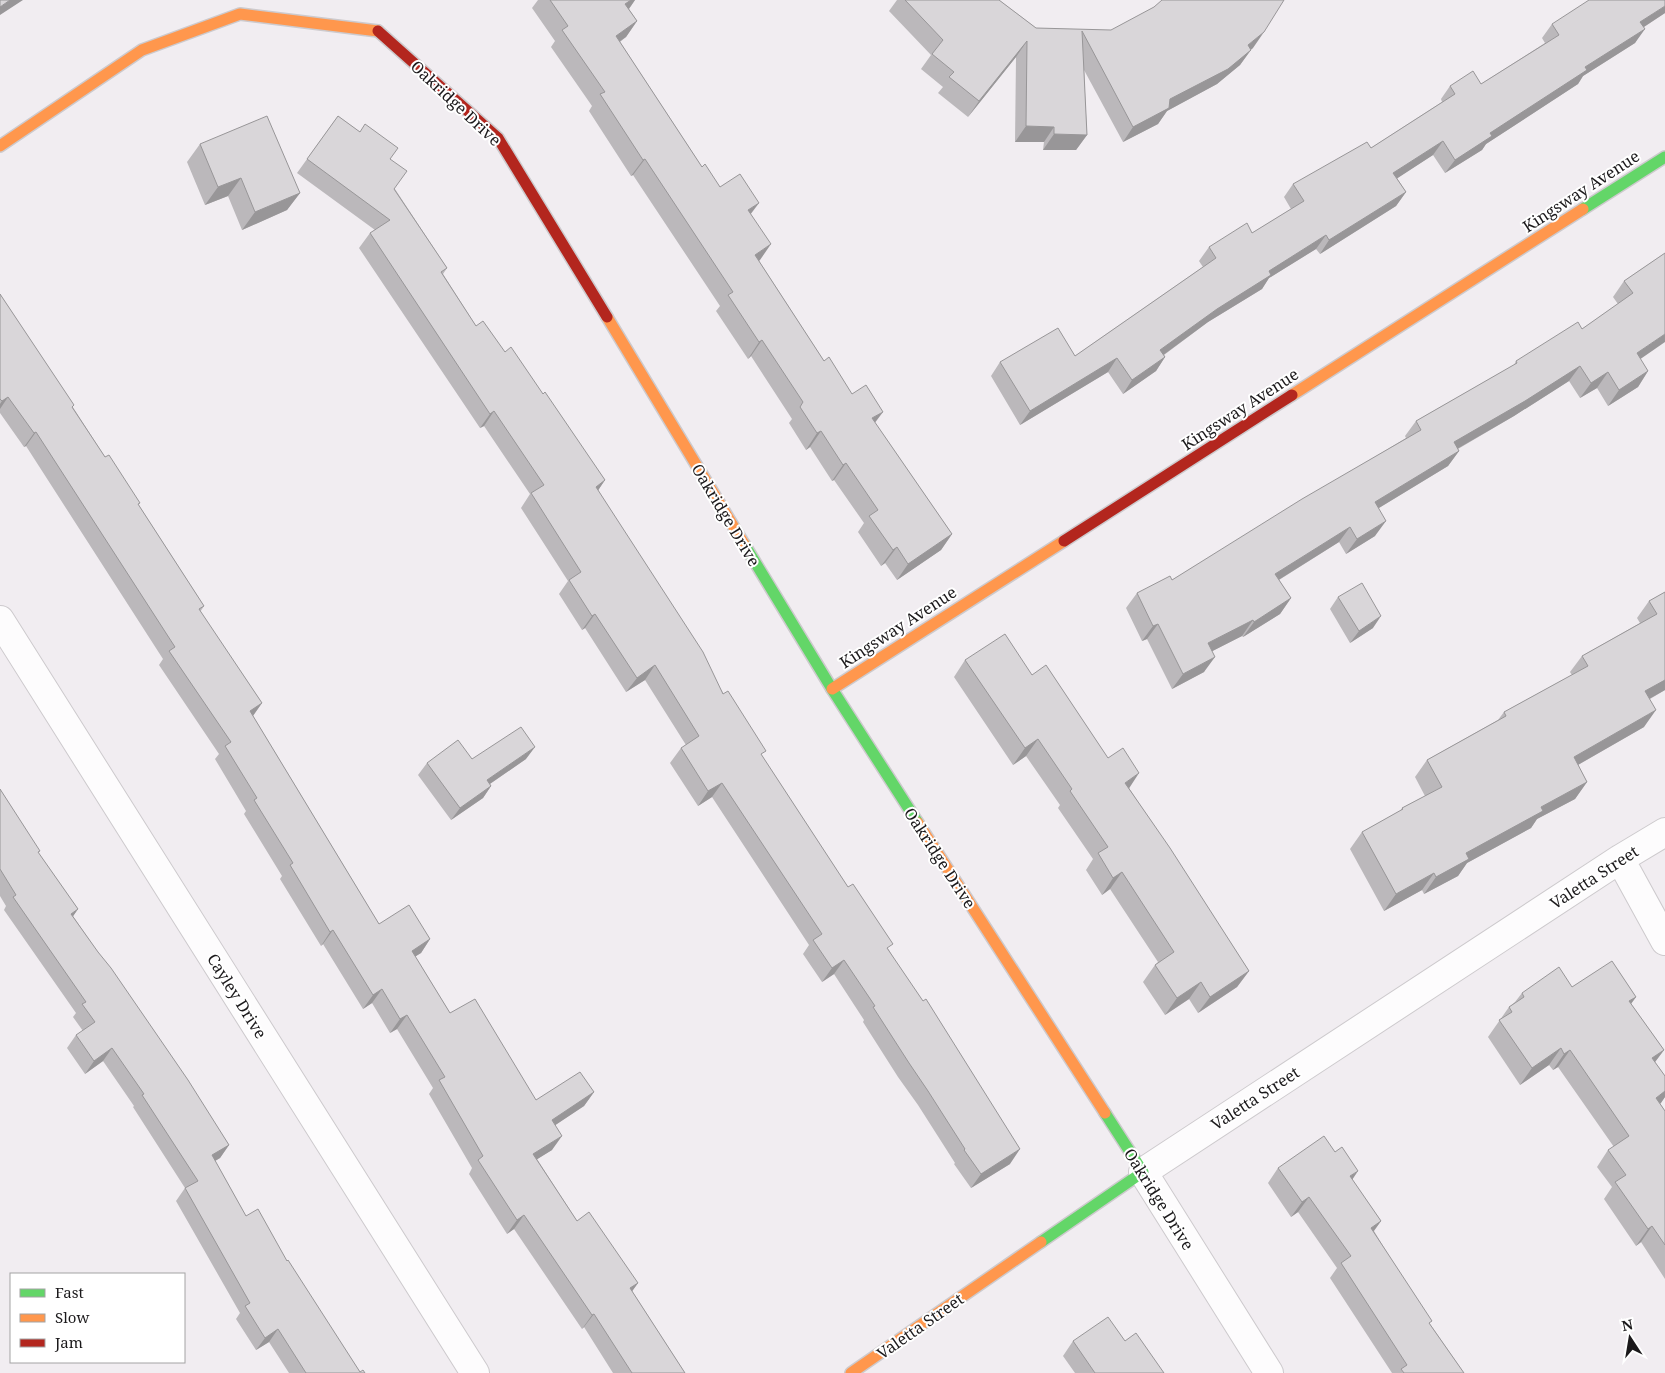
<svg xmlns="http://www.w3.org/2000/svg" width="1665" height="1373" viewBox="0 0 1665 1373" font-family="'Noto Serif',serif">
	<style>
		.lines { fill: none; stroke-linecap: round; stroke-linejoin: round }
		.street-casing { stroke: #cdcacd; stroke-width: 30 }
		.fast-casing { stroke: #cdcacd; stroke-width: 14 }
		.slow-casing { stroke: #cdcacd; stroke-width: 14 }
		.jam-casing { stroke: #cdcacd; stroke-width: 14 }
		.street { stroke: #fdfcfd; stroke-width: 28 }
		.fast { stroke: #63d668; stroke-width: 11 }
		.slow { stroke: #ff974d; stroke-width: 11 }
		.jam { stroke: #b3261e; stroke-width: 11 }
		.wall { fill: #bbb8bb }
		.shaded-wall { fill: #989698 }
		.building { fill: #d9d6d9; stroke: #989698 }
		.labels { text-anchor: middle; stroke-width: 4; stroke-linejoin: round; paint-order: stroke }
		.street-label { font-size: 16px; fill: #1b191b; stroke: #fff }
	</style>
	<rect width="100%" height="100%" fill="#f1edf1"/>
	<g class="lines">
		<g class="street-casing">
			<path id="street" d="M0,620L475,1373
				M1620,859L1665,941
				M1269,1373L1143,1172L1620,859L1665,832"/>
		</g>
		<g class="fast-casing">
			<path id="fast" d="M1583,209L1665,157
				M744,544L832,689L918,823
				M1041,1242L1143,1172L1105,1113"/>
		</g>
		<g class="slow-casing">
			<path id="slow" d="M0,146L142,50L240,14L378,31
				M607,317L744,544
				M1292,395L1583,209
				M832,689L1064,541
				M918,823L1105,1113
				M851,1373L1041,1242"/>
		</g>
		<g class="jam-casing">
			<path id="jam" d="M378,31L498,138L607,317
				M1064,541L1292,395"/>
		</g>
		<use href="#street" class="street"/>
		<use href="#fast" class="fast"/>
		<use href="#slow" class="slow"/>
		<use href="#jam" class="jam"/>
	</g>
	<path class="wall" d="M538,0H635L629,9L637,21L626,37L620,42L702,167L720,187L751,214L760,260L759,261L824,361L875,423L952,534L941,550L897,580L885,563L881,566L858,532L864,523L834,480L832,481L810,447L806,450L789,423L792,419L751,356L748,359L716,311L720,306L633,175L631,176L589,111L592,106L551,47L555,41L532,8Z
		M897,0H999L1036,28L1253,48L1251,49L1240,65L1217,84L1167,111L1158,124L1123,142L1084,70L1087,135L1076,150H1043L1044,142H1015L1016,57L968,117L938,93L943,87L921,69L931,55L889,11Z
		M1665,13L1644,27L1635,43L1583,76L1578,84L1486,144L1482,150L1445,173L1433,155L1397,178L1406,192L1396,206L1320,254L1316,249L1269,278L1262,289L1208,322L1164,355L1165,357L1156,371L1123,394L1108,372L1020,425L991,376L1000,362L1075,356L1203,267L1199,261L1209,247L1252,233L1291,209L1284,197L1293,184L1371,148L1442,102L1441,99L1450,86L1481,84L1545,43L1542,38L1552,24Z
		M338,116L360,132L391,159L395,189L447,268L443,274L476,326L505,352L543,394L605,480L598,490L762,756L889,950L1010,1164L971,1188L954,1164L955,1163L918,1105L898,1077L863,1022L864,1020L834,974L822,982L803,954L809,945L712,797L698,806L670,763L681,748L686,745L645,680L626,692L585,628L582,630L559,594L568,581L521,508L530,494L484,426L480,428L359,248L370,233L375,230L297,173Z
		M200,144L300,193L287,210L242,230L228,196L205,205L187,162Z
		M1665,253L1640,359L1648,371L1638,387L1608,406L1597,388L1580,398L1569,381L1514,416L1458,449L1459,451L1448,466L1379,508L1375,536L1346,554L1339,542L1279,580L1291,598L1280,614L1243,637L1242,636L1212,651L1204,672L1172,689L1147,639L1142,641L1126,608L1137,593L1172,580L1406,438L1405,436L1416,421L1514,365L1516,361L1582,329L1618,304L1613,297L1624,281Z
		M0,294L105,457L140,503L138,504L204,606L200,612L262,703L253,716L379,924L430,939L421,953L415,956L450,1013L536,1100L594,1092L584,1106L555,1125L552,1150L537,1159L577,1221L638,1283L632,1291L685,1373H613L584,1327L582,1329L514,1229L507,1234L469,1174L472,1168L429,1094L433,1088L397,1029L390,1033L372,1003L363,1009L323,944L321,946L280,879L282,876L244,814L246,811L215,759L219,754L159,665L163,659L26,446L24,447L0,413Z
		M1665,592V690L1650,699L1644,727L1578,765L1587,782L1575,799L1537,819L1531,828L1467,863L1458,876L1424,894L1422,890L1384,911L1350,849L1362,832L1400,811L1402,808L1425,796L1415,777L1427,760L1498,720L1504,712L1572,675L1570,672L1582,656L1640,623L1637,618L1649,601Z
		M1338,597L1373,628L1350,643L1330,609Z
		M965,660L1032,675L1108,758L1129,788L1249,971L1237,987L1198,1013L1189,999L1165,1015L1143,982L1155,965L1158,962L1110,889L1102,895L1086,870L1093,859L1058,808L1060,805L1026,756L1013,765L954,677Z
		M472,759H526L490,784L491,786L483,798L451,820L418,775L427,763Z
		M0,789L38,853L78,909L73,916L229,1145L220,1158L215,1161L246,1216L287,1261L360,1372L365,1373H289L269,1342L256,1350L236,1319L240,1313L176,1201L185,1188L133,1107L134,1106L103,1061L85,1074L67,1048L76,1035L83,1031L73,1017L76,1013L4,910L6,906L0,896Z
		M1572,987L1636,997L1631,1004L1664,1050L1655,1062L1665,1076V1097L1660,1103L1665,1111V1279L1641,1242L1636,1246L1604,1199L1612,1187L1597,1167L1608,1150L1614,1147L1558,1067L1553,1070L1549,1065L1520,1085L1488,1037L1509,1007L1515,1002L1522,993Z
		M1278,1168L1352,1180L1381,1221L1374,1231L1430,1324L1464,1373H1392L1330,1278L1337,1268L1298,1212L1291,1217L1268,1183Z
		M1073,1341H1125L1164,1373H1075L1063,1356Z"/>
	<path class="shaded-wall" d="M10,0H23L0,15V7Z
		M631,0H635L628,10L625,4Z
		M1665,6V13L1630,36L1640,22Z
		M637,21L626,37L604,52L616,36Z
		M1645,29L1635,43L1583,76L1578,84L1486,144L1482,150L1445,173L1455,160L1490,133L1585,67Z
		M1264,32L1253,48L1237,61L1248,45Z
		M1027,41L1016,57L968,117L979,101Z
		M1251,50L1240,65L1217,84L1167,111L1158,124L1123,142L1133,127L1170,99Z
		M1026,126L1054,127L1044,142H1015Z
		M1054,134L1087,135L1076,150H1043Z
		M1443,141L1433,155L1384,187L1393,173Z
		M645,159L633,175L631,176L643,160Z
		M241,178L228,196L205,205L218,187Z
		M1406,192L1396,206L1320,254L1329,240Z
		M300,193L287,210L242,230L255,212Z
		M759,203L747,219L748,210Z
		M1326,235L1316,249L1269,278L1262,289L1208,322L1151,364L1160,350L1269,271Z
		M771,244L760,260L743,271L755,255Z
		M1665,334V342L1626,369L1637,353Z
		M762,340L751,356L748,359L759,342Z
		M1165,357L1156,371L1123,394L1132,380Z
		M1117,358L1108,372L1020,425L1030,411Z
		M1580,366L1569,381L1514,416L1443,457L1454,442Z
		M1648,371L1638,387L1608,406L1619,390Z
		M1608,372L1597,388L1580,398L1591,383Z
		M8,397L0,409V404L2,401Z
		M494,411L484,426L480,428L490,414Z
		M883,412L871,428L872,418Z
		M821,431L810,447L806,450L817,433Z
		M36,432L26,446L24,447L34,433Z
		M1459,451L1448,466L1364,517L1375,502Z
		M846,463L834,480L832,481L843,465Z
		M605,480L595,495L596,487Z
		M1386,521L1375,536L1346,554L1357,539Z
		M1350,527L1339,542L1264,589L1275,574Z
		M952,534L941,550L897,580L908,564Z
		M897,547L885,563L881,566L893,550Z
		M1291,598L1280,614L1243,637L1254,622Z
		M595,614L585,628L582,630L592,616Z
		M1381,616L1373,628L1350,643L1359,631Z
		M1253,620L1242,636L1197,659L1208,643Z
		M1158,624L1147,639L1142,641L1153,626Z
		M1215,657L1204,672L1172,689L1183,674Z
		M655,665L645,680L626,692L637,678Z
		M1665,676V690L1633,708L1645,691Z
		M262,703L252,717L250,711Z
		M1656,710L1644,727L1562,774L1574,757Z
		M1038,739L1026,756L1013,765L1025,748Z
		M535,747L526,759L478,792L487,780Z
		M1139,773L1128,790L1125,783Z
		M1587,782L1575,799L1537,819L1531,828L1467,863L1458,876L1424,894L1436,877L1466,853L1541,807Z
		M722,783L712,797L698,806L708,791Z
		M491,786L483,798L451,820L460,808Z
		M1122,872L1110,889L1102,895L1113,878Z
		M1434,873L1422,890L1384,911L1396,894Z
		M78,909L69,922L71,914Z
		M333,930L323,944L321,946L330,932Z
		M430,939L421,953L402,965L412,951Z
		M844,960L834,974L822,982L832,968Z
		M1249,971L1237,987L1198,1013L1210,997Z
		M1201,982L1189,999L1165,1015L1177,998Z
		M382,989L372,1003L363,1009L373,995Z
		M1636,997L1624,1013L1629,1001Z
		M407,1015L397,1029L390,1033L400,1019Z
		M112,1048L103,1061L85,1074L94,1061Z
		M1561,1048L1549,1065L1520,1085L1532,1068Z
		M1570,1050L1558,1067L1553,1070L1564,1054Z
		M1664,1050L1652,1066V1058Z
		M1665,1091V1097L1661,1103L1644,1114L1656,1098Z
		M594,1092L584,1106L542,1134L552,1120Z
		M562,1136L552,1150L523,1168L533,1154Z
		M229,1145L220,1158L203,1168L212,1155Z
		M1020,1149L1010,1164L971,1188L981,1174Z
		M1358,1171L1348,1186L1350,1176Z
		M1309,1197L1298,1212L1291,1217L1302,1202Z
		M524,1215L514,1229L507,1234L517,1220Z
		M1381,1221L1370,1236L1371,1228Z
		M1652,1226L1641,1242L1636,1246L1648,1229Z
		M638,1283L628,1297L630,1288Z
		M594,1314L584,1327L582,1329L592,1315Z
		M278,1329L269,1342L256,1350L265,1338Z"/>
	<path class="building" d="M0,0H10L0,7Z
		M550,0H631L625,4L637,21L616,36L702,167L705,164L720,187L740,174L759,203L748,210L771,244L755,255L824,361L829,357L852,394L866,385L883,412L872,418L952,534L908,564L897,547L893,550L869,516L878,510L846,463L843,465L821,431L817,433L800,407L803,402L762,340L759,342L728,295L733,292L645,159L643,160L600,94L605,92L562,30L568,26Z
		M905,0H999L1036,28L1111,30L1154,7L1162,0H1284L1264,32L1248,45L1251,50L1228,69L1170,99L1169,108L1133,127L1082,31L1087,135L1054,134V127L1026,126L1027,41L979,101L949,77L954,72L932,54L943,40Z
		M1589,0H1665V6L1640,22L1645,29L1585,67L1587,70L1490,133L1492,136L1455,160L1443,141L1393,173L1406,192L1329,240L1326,235L1269,271L1271,275L1217,309L1160,350L1165,357L1132,380L1117,358L1030,411L1000,362L1058,328L1075,356L1216,258L1209,247L1247,223L1252,233L1304,201L1293,184L1367,142L1371,148L1455,94L1450,86L1473,71L1481,84L1559,35L1552,24Z
		M267,116L300,193L255,212L241,178L218,187L200,144Z
		M338,116L360,132L365,124L398,148L390,159L407,171L394,189L447,268L441,272L476,326L483,321L505,352L511,347L543,394L545,392L605,480L596,487L703,652L723,694L728,691L766,751L761,754L848,887L853,884L893,944L887,948L923,1001L926,999L1020,1149L981,1174L964,1150L965,1149L928,1091L909,1063L873,1007L875,1006L844,960L832,968L813,940L822,934L722,783L708,791L681,748L699,736L655,665L637,678L595,614L592,616L569,580L581,572L531,493L544,485L494,411L490,414L370,233L390,220L307,159Z
		M1665,253V334L1637,353L1648,371L1619,390L1608,372L1591,383L1580,366L1525,401L1454,442L1459,451L1375,502L1386,521L1357,539L1350,527L1275,574L1291,598L1254,622L1253,620L1208,643L1215,657L1183,674L1158,624L1153,626L1137,593L1170,576L1172,580L1302,499L1421,430L1416,421L1517,363L1516,361L1578,322L1582,329L1633,293L1624,281Z
		M0,294L74,405L72,407L105,457L109,455L140,503L138,504L204,606L199,609L262,703L250,711L379,924L409,905L430,939L412,951L450,1013L475,999L536,1100L580,1072L594,1092L552,1120L562,1136L533,1154L577,1221L589,1212L638,1283L630,1288L685,1373H632L594,1314L592,1315L524,1215L517,1220L478,1160L483,1156L439,1080L445,1077L407,1015L400,1019L382,989L373,995L333,930L330,932L290,865L293,863L254,800L257,798L225,746L231,742L169,651L175,647L36,432L34,433L8,397L2,401L0,399Z
		M1362,583L1381,616L1359,631L1338,597Z
		M1665,592V680L1645,691L1656,710L1574,757L1587,782L1541,807L1543,811L1466,853L1469,859L1436,877L1434,873L1396,894L1362,832L1403,809L1402,808L1442,787L1427,760L1506,716L1504,712L1588,666L1582,656L1657,614L1649,601Z
		M1005,634L1032,675L1046,665L1108,758L1123,748L1139,773L1125,783L1170,848L1249,971L1210,997L1201,982L1177,998L1155,965L1174,952L1122,872L1113,878L1098,853L1108,847L1070,791L1072,789L1038,739L1025,748L965,660Z
		M521,727L535,747L487,780L491,786L460,808L427,763L458,740L472,759Z
		M0,789L40,851L38,852L78,909L71,914L98,952L111,968L188,1080L229,1145L212,1155L246,1216L258,1209L287,1261L288,1260L360,1372L363,1370L365,1373H306L278,1329L265,1338L245,1306L250,1303L185,1188L198,1181L142,1095L144,1094L112,1048L94,1061L76,1035L95,1022L82,1004L86,1002L13,897L16,895L0,869Z
		M1612,961L1636,997L1629,1001L1664,1050L1652,1058L1665,1076V1091L1656,1098L1665,1111V1245L1652,1226L1648,1229L1615,1182L1626,1175L1608,1150L1629,1136L1570,1050L1564,1054L1561,1048L1532,1068L1499,1020L1512,1012L1509,1007L1524,997L1522,993L1559,967L1572,987Z
		M1324,1136L1335,1152L1342,1147L1358,1171L1350,1176L1381,1221L1371,1228L1432,1321L1429,1323L1464,1373H1404L1401,1369L1407,1365L1341,1263L1351,1256L1309,1197L1302,1202L1278,1168Z
		M1108,1317L1125,1341L1136,1333L1164,1373H1095L1073,1341Z"/>
	<g class="labels">
		<g class="street-label">
			<text transform="translate(456 103) rotate(43)" y="6">Oakridge Drive</text>
			<text transform="translate(1581 191) rotate(-33)" y="6">Kingsway Avenue</text>
			<text transform="translate(1240 409) rotate(-33)" y="6">Kingsway Avenue</text>
			<text transform="translate(726 515) rotate(59)" y="6">Oakridge Drive</text>
			<text transform="translate(898 627) rotate(-33)" y="6">Kingsway Avenue</text>
			<text transform="translate(940 858) rotate(57)" y="6">Oakridge Drive</text>
			<text transform="translate(1594 877) rotate(-33)" y="6">Valetta Street</text>
			<text transform="translate(237 996) rotate(58)" y="6">Cayley Drive</text>
			<text transform="translate(1255 1098) rotate(-33)" y="6">Valetta Street</text>
			<text transform="translate(1159 1199) rotate(58)" y="6">Oakridge Drive</text>
			<text transform="translate(920 1326) rotate(-35)" y="6">Valetta Street</text>
		</g>
	</g>
	<rect x="10" y="1273" width="175" height="90" fill="#ffffff" stroke="#a4a3a4"/>
	<rect x="20" y="1289" width="25" height="8" fill="#63d668" stroke="#a4a3a4"/>
	<text x="55" y="1298" font-size="15" fill="#1b191b">Fast</text>
	<rect x="20" y="1314" width="25" height="8" fill="#ff974d" stroke="#a4a3a4"/>
	<text x="55" y="1323" font-size="15" fill="#1b191b">Slow</text>
	<rect x="20" y="1339" width="25" height="8" fill="#b3261e" stroke="#a4a3a4"/>
	<text x="55" y="1348" font-size="15" fill="#1b191b">Jam</text>
	<g transform="translate(1630 1338) rotate(348)" stroke="#ffffff" stroke-width="4" paint-order="stroke">
	<path d="M0-4L9 19L0 12L-9 19Z" fill="#1b191b"/>
	<text y="-8" font-size="14" font-weight="bold" text-anchor="middle" fill="#1b191b">N</text>
	</g>
</svg>
